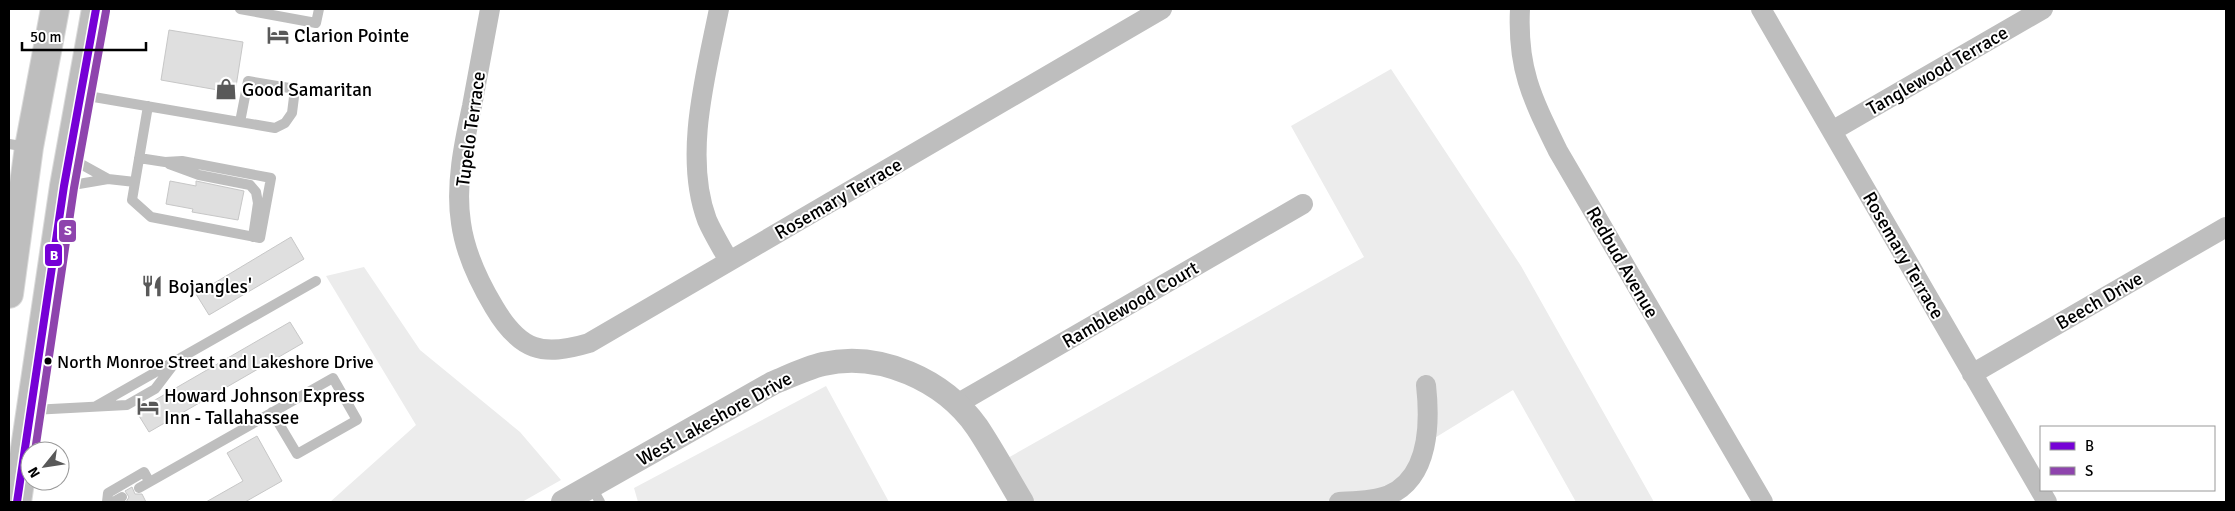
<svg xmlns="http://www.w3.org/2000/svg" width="2235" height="511" viewBox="0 0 2235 511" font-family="Signika,sans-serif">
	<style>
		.green { fill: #ececec }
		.building { fill: #dfdfdf; stroke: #c7c7c7 }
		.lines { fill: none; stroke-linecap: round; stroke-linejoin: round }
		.primary-casing { stroke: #dbdbdb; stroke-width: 30 }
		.service { stroke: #bebebe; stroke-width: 10 }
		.minor { stroke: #bebebe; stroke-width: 20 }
		.tertiary { stroke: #bebebe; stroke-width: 24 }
		.primary { stroke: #bebebe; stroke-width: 28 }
		.bus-1-casing { stroke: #fff; stroke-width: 11 }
		.bus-2-casing { stroke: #fff; stroke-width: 11 }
		.bus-1 { stroke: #7600d6; stroke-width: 8 }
		.bus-2 { stroke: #8e44ad; stroke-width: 8 }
		.bus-dot { fill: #000; stroke: #fff; stroke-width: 2 }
		.labels { text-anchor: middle; stroke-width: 4; stroke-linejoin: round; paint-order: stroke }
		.bus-label { font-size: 18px; fill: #000; stroke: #fff; text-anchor: start }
		.poi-label { font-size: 19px; fill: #000; stroke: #fff; text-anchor: start }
		.street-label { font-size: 19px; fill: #000; stroke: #fff }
		.line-badge { stroke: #fff; stroke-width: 2 }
		.badge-label { font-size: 14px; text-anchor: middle; font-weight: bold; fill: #fff }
	</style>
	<rect width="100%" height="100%" fill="#fff"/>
	<path class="green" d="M1391,69L1521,266L1654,502H1576L1513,390L1433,439L1386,502H1033L1006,459L1364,257L1291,126Z
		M364,267L420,350L520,432L561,480L522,502H330L416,425L326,276Z
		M826,386L889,502H638L634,488Z"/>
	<path class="building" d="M169,30L243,42L235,93L161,80Z
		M170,181L196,186V181L244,191L238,220L192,212L193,209L166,204Z
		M291,237L304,259L209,315L196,294Z
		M290,322L303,343L149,432L136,411Z
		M257,436L282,481L245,502H206L243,481L227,453Z
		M132,487L135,494H142L146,502H126L129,497L125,491Z"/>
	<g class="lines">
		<g class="primary-casing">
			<path id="primary" d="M9,294L29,147L55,9
				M17,502L64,186L96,9"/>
		</g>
		<path class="service" d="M240,9L316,23L319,9
			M82,95L275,128L285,123L292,113L295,89L248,81L240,122
			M9,144L28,147
			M70,158L108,179
			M139,158L165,162L182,161L271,178L260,238L151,217L132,200L148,106
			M169,164L199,175L250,185L256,192L258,203L253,237
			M67,186L108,179L135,182
			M96,406L316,281
			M32,410L127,405L155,389L174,364
			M591,486L600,502
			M139,488L333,378L357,420L297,454L272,412
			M107,502L108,493L144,472L149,481
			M113,502L122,497"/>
		<path class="minor" d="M490,9C484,41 478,73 472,106C464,143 455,185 461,223C465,252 479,282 494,307C520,351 542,357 589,343L1162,9
			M719,9C706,74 683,156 707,220C713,234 722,248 729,261
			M1520,9C1517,69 1532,98 1558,151L1763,502
			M1761,9L2047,502
			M1832,131L2043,9
			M1972,374L2226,227
			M957,404L1303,204
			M1339,502C1355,501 1374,501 1389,495C1430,477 1430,421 1426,385"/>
		<path class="tertiary" d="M563,502L773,383C790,376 806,368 823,364C880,351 944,380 977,427C993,451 1007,477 1022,502"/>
		<use href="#primary" class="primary"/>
		<g class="bus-1-casing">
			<path id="bus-1" d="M17,502L64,186L96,9"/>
		</g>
		<g class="bus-2-casing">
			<path id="bus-2" d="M35,451L74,188L106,11"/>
		</g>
		<use href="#bus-1" class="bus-1"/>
		<use href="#bus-2" class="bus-2"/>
	</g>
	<defs>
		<g id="hotel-bare" transform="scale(1.725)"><path d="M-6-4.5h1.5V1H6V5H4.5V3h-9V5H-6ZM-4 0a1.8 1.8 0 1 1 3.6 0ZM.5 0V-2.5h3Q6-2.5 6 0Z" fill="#595959" stroke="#fff" stroke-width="2.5" paint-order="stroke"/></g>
		<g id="shop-bare" transform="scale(1.725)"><path d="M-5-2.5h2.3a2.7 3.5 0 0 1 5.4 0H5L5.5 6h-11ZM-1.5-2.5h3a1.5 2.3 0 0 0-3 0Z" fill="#595959" stroke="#fff" stroke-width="2.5" paint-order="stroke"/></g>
		<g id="restaurant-bare" transform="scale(1.725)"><path d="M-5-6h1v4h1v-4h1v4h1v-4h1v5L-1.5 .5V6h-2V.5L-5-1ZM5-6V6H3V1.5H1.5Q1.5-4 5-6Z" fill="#595959" stroke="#fff" stroke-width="2.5" paint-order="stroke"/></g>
	</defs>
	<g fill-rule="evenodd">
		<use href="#hotel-bare" x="278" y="35"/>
		<use href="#shop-bare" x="226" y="89"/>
		<use href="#restaurant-bare" x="152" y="286"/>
		<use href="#hotel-bare" x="148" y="406"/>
	</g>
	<circle class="bus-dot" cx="48" cy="361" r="4.5"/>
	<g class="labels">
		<g class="bus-label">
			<text x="57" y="368">North Monroe Street and Lakeshore Drive</text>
		</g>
		<g class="poi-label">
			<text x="294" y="42">Clarion Pointe</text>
			<text x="242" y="96">Good Samaritan</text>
			<text x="168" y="293">Bojangles'</text>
			<text x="164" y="402">Howard Johnson Express<tspan x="164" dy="22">Inn - Tallahassee</tspan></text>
		</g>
		<g class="street-label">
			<text transform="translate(1937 70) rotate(-30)" y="7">Tanglewood Terrace</text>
			<text transform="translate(470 129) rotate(-82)" y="7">Tupelo Terrace</text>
			<text transform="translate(838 198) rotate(-30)" y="7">Rosemary Terrace</text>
			<text transform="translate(1904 255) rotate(60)" y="7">Rosemary Terrace</text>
			<text transform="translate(1623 262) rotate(60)" y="7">Redbud Avenue</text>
			<text transform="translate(2099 300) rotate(-30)" y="7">Beech Drive</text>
			<text transform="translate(1130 304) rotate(-30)" y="7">Ramblewood Court</text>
			<text transform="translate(714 418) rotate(-29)" y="7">West Lakeshore Drive</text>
		</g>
	</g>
	<g class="line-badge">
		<rect x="58" y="219" width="19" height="24" rx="5" fill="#8e44ad"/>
		<rect x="44" y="243" width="19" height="24" rx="5" fill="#7600d6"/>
	</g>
	<g class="badge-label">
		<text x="68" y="235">S</text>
		<text x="54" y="260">B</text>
	</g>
	<rect width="2235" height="511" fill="none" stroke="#000000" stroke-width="20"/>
	<rect x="2040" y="426" width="175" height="65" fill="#ffffff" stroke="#999999"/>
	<rect x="2050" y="442" width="25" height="8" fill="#7600d6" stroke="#999999"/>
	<text x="2085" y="451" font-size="15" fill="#000000">B</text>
	<rect x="2050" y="467" width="25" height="8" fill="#8e44ad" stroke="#999999"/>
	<text x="2085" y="476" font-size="15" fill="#000000">S</text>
	<g transform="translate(45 466) rotate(240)"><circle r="24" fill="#ffffff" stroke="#999999"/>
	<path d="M0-4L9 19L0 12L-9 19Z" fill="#595959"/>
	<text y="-8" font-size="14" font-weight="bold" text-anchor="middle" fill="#000000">N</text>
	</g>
	<path d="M22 42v8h124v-8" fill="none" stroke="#000000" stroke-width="2.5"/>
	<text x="30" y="42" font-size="15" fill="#000000" stroke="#ffffff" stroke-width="4" paint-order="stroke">50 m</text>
</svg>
